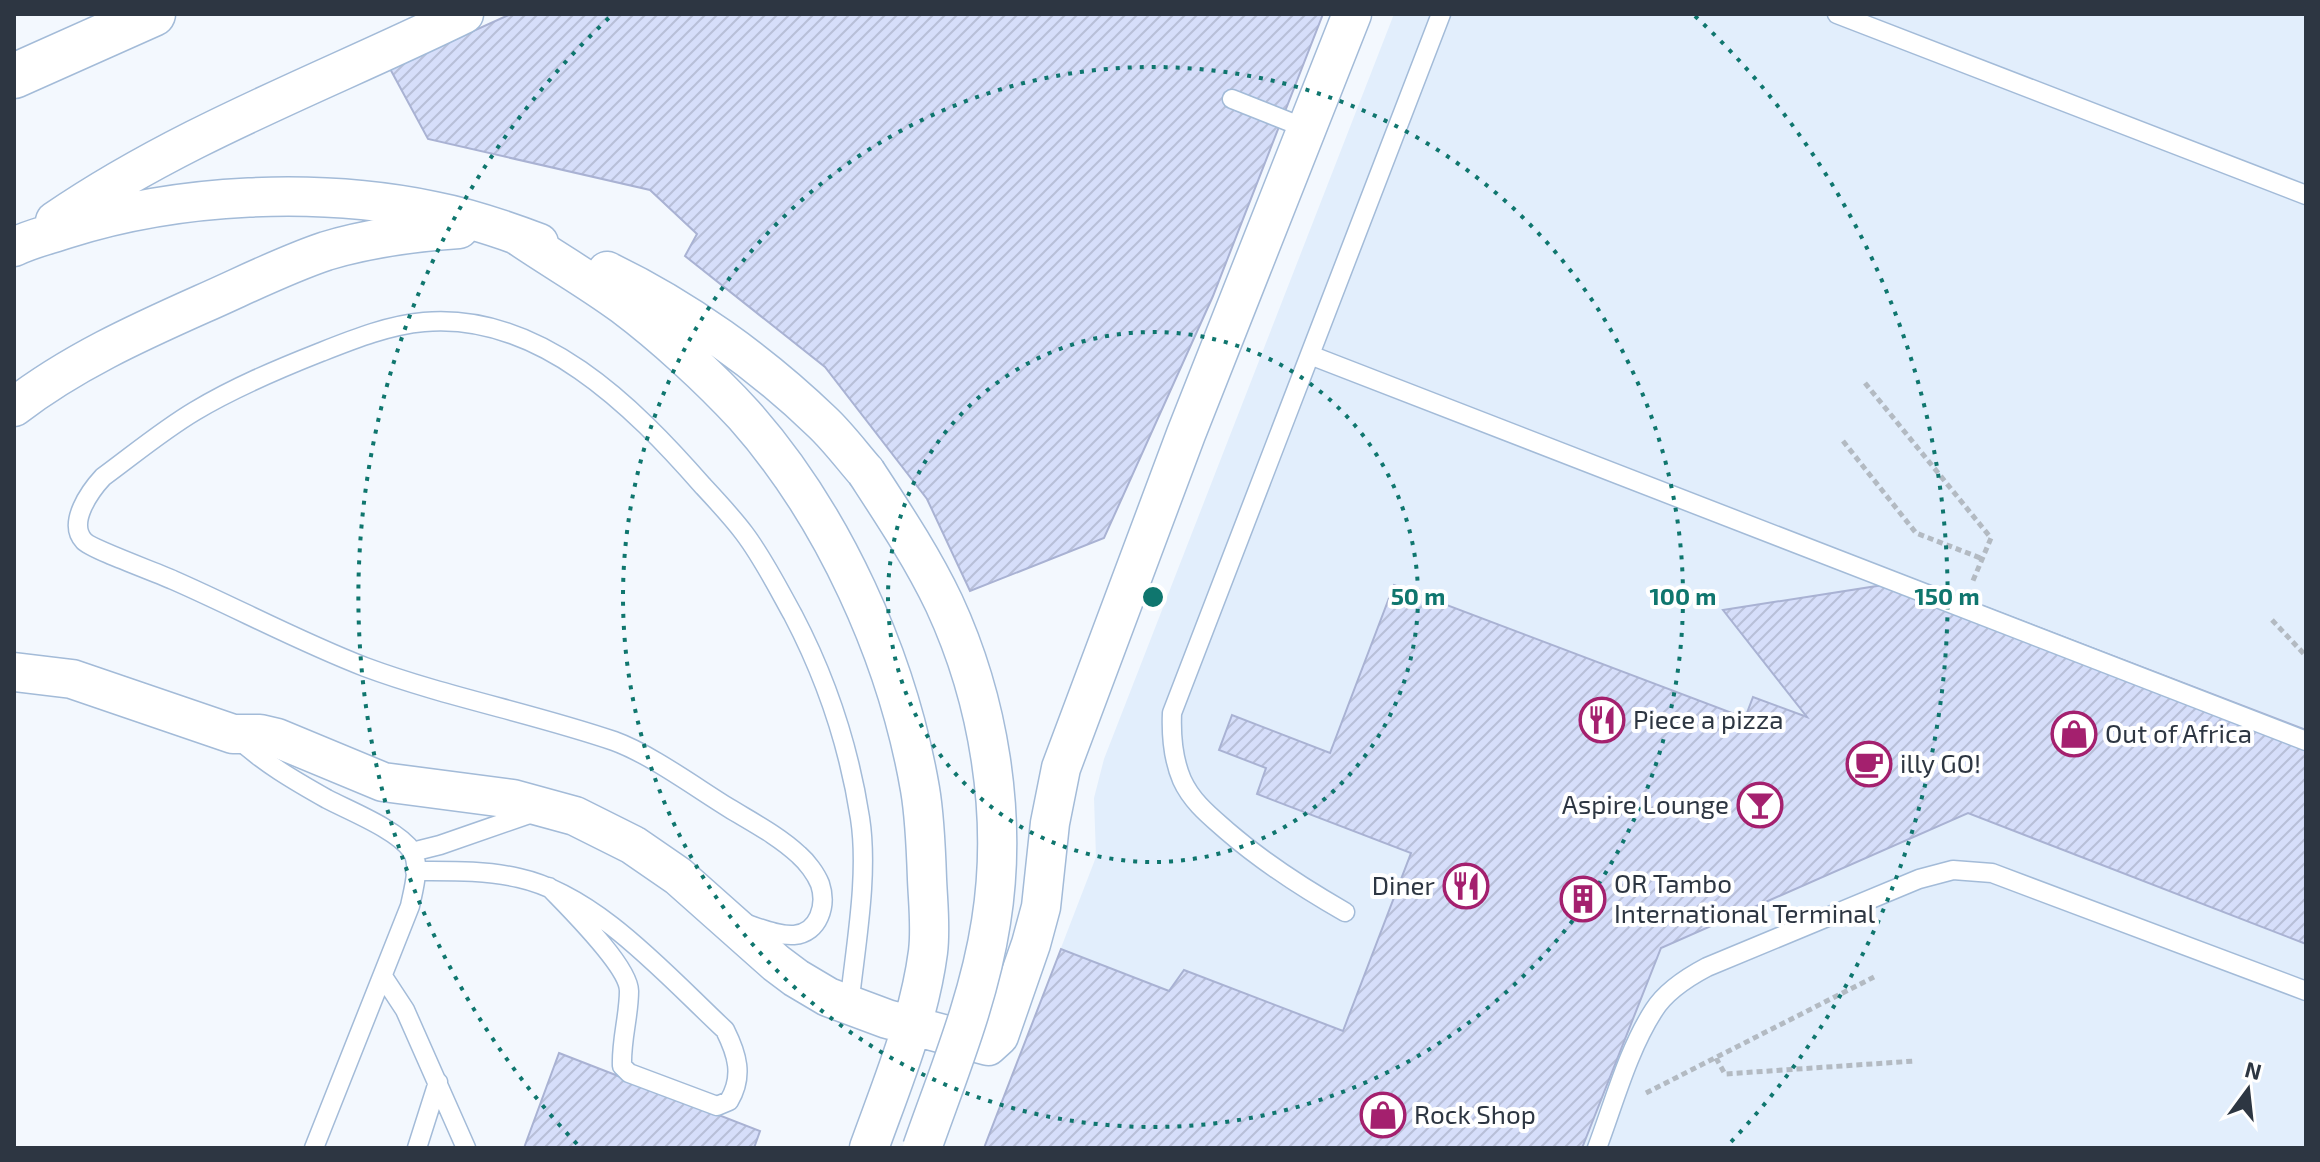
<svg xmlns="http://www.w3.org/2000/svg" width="2320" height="1162" viewBox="0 0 2320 1162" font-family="'Exo 2',sans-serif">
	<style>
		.built { fill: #e2eefc }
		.building { fill: url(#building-hatch); stroke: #a9b2d3; stroke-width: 2 }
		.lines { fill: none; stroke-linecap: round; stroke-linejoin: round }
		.lane-casing { stroke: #a3bbd8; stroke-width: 21 }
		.street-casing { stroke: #a3bbd8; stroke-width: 41 }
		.highway-casing { stroke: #a3bbd8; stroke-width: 47 }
		.path { stroke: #b3bac2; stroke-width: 5; stroke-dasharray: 6 4; stroke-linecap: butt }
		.lane { stroke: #fff; stroke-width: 18 }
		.street { stroke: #fff; stroke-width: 38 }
		.highway { stroke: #fff; stroke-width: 44 }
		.street-bridge-casing { stroke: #a3bbd8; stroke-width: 41; stroke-linecap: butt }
		.street-bridge { stroke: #fff; stroke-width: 38 }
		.ring { fill: none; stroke: #0f766e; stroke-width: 4; stroke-dasharray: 4 8 }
		.labels { text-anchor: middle; stroke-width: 8; stroke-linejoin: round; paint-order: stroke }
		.poi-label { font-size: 26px; fill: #2d3642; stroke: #fff; text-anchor: start }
		.centre { fill: #0f766e; stroke: #fff; stroke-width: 4 }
		.ring-label { font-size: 24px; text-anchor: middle; font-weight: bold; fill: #0f766e; stroke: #fff; stroke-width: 8; stroke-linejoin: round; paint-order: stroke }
	</style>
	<defs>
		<pattern id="building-hatch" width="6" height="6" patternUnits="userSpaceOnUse" patternTransform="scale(2)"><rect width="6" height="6" fill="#d6defa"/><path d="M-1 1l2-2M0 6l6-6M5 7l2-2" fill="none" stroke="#b8bfd8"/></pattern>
	</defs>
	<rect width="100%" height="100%" fill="#f3f8fe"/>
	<path class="built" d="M1394,14H2306V1148H984L1096,857L1094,798L1104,759Z"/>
	<path class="building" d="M511,14H1323L1213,296L1104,538L970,591L927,499L825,367L685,256L697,234L650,190L428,139L388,65L438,47Z
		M1889,570L2306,730V944L1968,813L1661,948L1582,1148H984L1061,949L1169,991L1184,970L1343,1031L1411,853L1257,794L1266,768L1219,750L1232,715L1330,753L1394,585L1745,718L1753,697L1807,717L1723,610L1883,585Z
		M559,1053L760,1131L754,1148H524Z"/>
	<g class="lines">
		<g class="lane-casing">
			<path id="lane" d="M1837,14L2306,195
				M1232,99L1305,128
				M1310,355L2306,741
				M235,736C262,762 295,781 327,799C350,811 398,830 412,851C421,865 413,891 410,906L314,1148
				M412,852L440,845L538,811
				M415,871C450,871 485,870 519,878C597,895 668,977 725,1030C737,1054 744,1076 729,1101L717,1106L629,1073L622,1066C621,1040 629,1016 629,991C629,966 567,906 549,887
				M1345,912C1303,888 1264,863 1227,831C1210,816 1192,802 1182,780C1173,759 1171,737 1172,713L1441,14
				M747,924C762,929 779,936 794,935C819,933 827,905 820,884C816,874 807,862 799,855C779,836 752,822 729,808C695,787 650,754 614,741C532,713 446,697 365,667C300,642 237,608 173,580C158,573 91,549 84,541C67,523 90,491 103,477C133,455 163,430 195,411C235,387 278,369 321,352C354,339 389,325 424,322C539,312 633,406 703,486C717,501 732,517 744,533C763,558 778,588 793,615C826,678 849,747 860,818C869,876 855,948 849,1007
				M384,978L405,1010L466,1148
				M417,1148L438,1082
				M1597,1148C1614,1103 1628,1050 1654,1010C1666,991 1688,977 1707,967L1919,879L1953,870L1992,873L2306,991"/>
		</g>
		<g class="street-casing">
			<path id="street" d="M55,221C182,134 327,81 464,14
				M517,235C552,259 589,280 623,305C663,335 710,378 744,415C833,515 897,656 920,789C925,818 926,849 927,879C928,903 931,928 928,952C919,1020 892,1084 869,1148
				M14,247C30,239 48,235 66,229C179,193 318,187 434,211C470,218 505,230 539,243
				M607,271C684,308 760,362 822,422C838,437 852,456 866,472
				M14,407C71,363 137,333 202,304C243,286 284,265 326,251C369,238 415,232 459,229
				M14,672L72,679L233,734H260L277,738L383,782L513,799L575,816L633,845L678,876L776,963L796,978L828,997L887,1019L988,1046L999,1036L1031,944L1041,907L1050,823L1061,768L1186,434L1352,14"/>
		</g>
		<g class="highway-casing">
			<path id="highway" d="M14,76L153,14"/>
		</g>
		<path class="path" d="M1865,383L1991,538L1972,583
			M1843,441L1916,533L1983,559
			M2272,620L2306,656
			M1716,1058L1725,1074L1915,1061
			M1646,1093L1874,977"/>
		<use href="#lane" class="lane"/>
		<use href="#street" class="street"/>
		<use href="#highway" class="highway"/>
		<g class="street-bridge-casing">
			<path id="street-bridge" d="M866,472C894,515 922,557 944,603C989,700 1008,816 991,922C979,1000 948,1074 922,1148"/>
		</g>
		<use href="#street-bridge" class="street-bridge"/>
	</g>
	<g class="ring">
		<circle cx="1153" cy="597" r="265"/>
		<circle cx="1153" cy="597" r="530"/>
		<path d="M577 1144A794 794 0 0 1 611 16M1695 16A794 794 0 0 1 1729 1144"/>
	</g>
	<defs>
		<g id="restaurant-ring" transform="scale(2.3)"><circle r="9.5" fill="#fff" stroke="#a4206e" stroke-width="1.5"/><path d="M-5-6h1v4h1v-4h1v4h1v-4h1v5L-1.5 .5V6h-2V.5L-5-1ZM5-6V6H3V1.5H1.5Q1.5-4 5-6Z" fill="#a4206e"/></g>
		<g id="shop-ring" transform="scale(2.3)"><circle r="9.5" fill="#fff" stroke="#a4206e" stroke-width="1.5"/><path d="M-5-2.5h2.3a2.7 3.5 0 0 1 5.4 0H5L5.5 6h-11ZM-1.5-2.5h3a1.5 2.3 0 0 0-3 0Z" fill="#a4206e"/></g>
		<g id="cafe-ring" transform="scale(2.3)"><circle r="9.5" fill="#fff" stroke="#a4206e" stroke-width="1.5"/><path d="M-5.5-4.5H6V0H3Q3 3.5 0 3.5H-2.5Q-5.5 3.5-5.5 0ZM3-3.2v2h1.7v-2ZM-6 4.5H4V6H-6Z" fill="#a4206e"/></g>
		<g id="bar-ring" transform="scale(2.3)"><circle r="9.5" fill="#fff" stroke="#a4206e" stroke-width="1.5"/><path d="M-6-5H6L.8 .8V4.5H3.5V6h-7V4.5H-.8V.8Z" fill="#a4206e"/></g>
		<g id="building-ring" transform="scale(2.3)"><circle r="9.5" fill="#fff" stroke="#a4206e" stroke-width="1.5"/><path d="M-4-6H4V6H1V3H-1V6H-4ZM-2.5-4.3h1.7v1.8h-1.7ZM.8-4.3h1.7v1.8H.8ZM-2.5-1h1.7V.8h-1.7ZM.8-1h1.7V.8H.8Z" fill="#a4206e"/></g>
	</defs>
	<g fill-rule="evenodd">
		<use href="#restaurant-ring" x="1602" y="720"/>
		<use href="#shop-ring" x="2074" y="734"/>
		<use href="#cafe-ring" x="1869" y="764"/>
		<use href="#bar-ring" x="1760" y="805"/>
		<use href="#restaurant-ring" x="1466" y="886"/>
		<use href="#building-ring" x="1583" y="899"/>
		<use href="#shop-ring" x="1383" y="1115"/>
	</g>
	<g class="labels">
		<g class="poi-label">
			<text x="1633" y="729">Piece a pizza</text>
			<text x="2105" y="743">Out of Africa</text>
			<text x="1900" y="773">illy GO!</text>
			<text x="1729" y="814" text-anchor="end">Aspire Lounge</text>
			<text x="1614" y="893">OR Tambo<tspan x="1614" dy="30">International Terminal</tspan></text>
			<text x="1435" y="895" text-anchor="end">Diner</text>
			<text x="1414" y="1124">Rock Shop</text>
		</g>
	</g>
	<circle cx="1153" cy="597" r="12" class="centre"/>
	<g class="ring-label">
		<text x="1418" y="605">50 m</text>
		<text x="1683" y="605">100 m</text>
		<text x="1947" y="605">150 m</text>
	</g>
	<rect width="2320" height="1162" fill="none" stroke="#2d3642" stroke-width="32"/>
	<g transform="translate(2248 1090) rotate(15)" stroke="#ffffff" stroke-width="6" paint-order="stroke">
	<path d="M0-6L14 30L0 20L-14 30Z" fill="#2d3642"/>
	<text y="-12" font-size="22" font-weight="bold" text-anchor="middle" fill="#2d3642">N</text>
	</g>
</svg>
